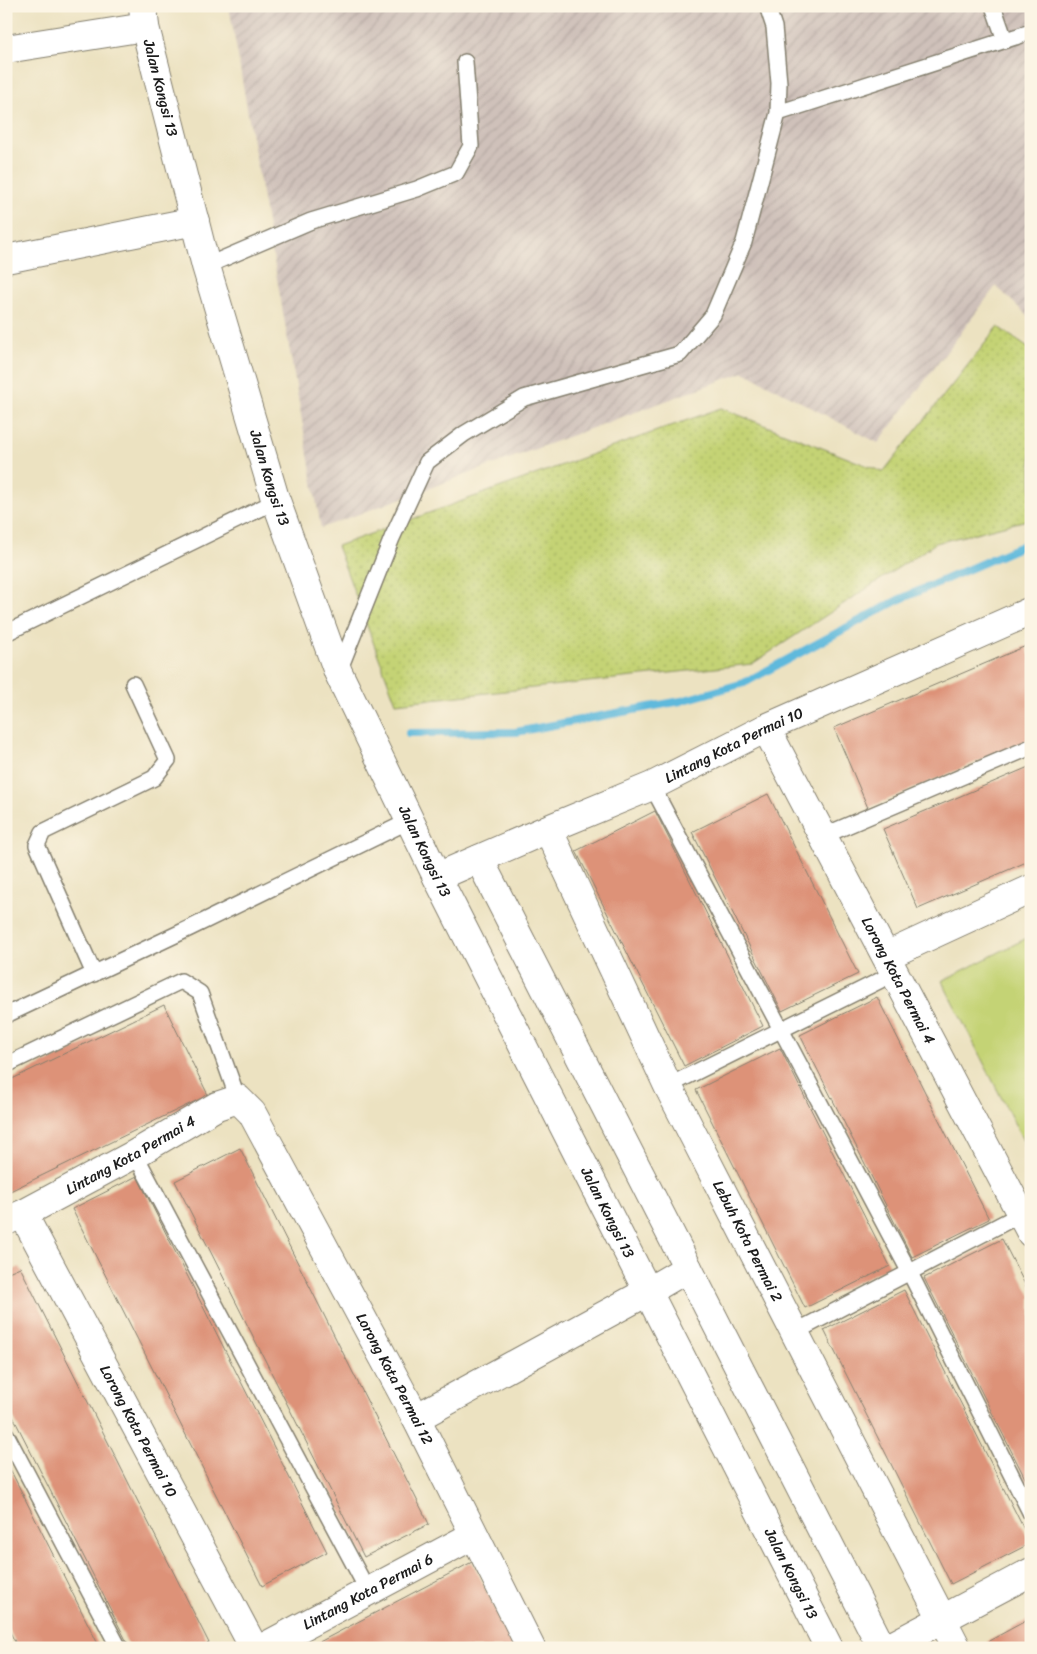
<svg xmlns="http://www.w3.org/2000/svg" width="1037" height="1654" viewBox="0 0 1037 1654" font-family="Sriracha,sans-serif">
	<style>
		.industrial { fill: url(#industrial-furrows) }
		.grass { fill: url(#grass-dots); stroke: #707848 }
		.green { fill: #c4d375; stroke: #707848 }
		.lines { fill: none; stroke-linecap: round; stroke-linejoin: round }
		.stream { stroke: #5eb9dc; stroke-width: 8 }
		.building { fill: #dd9278 }
		.service-casing { stroke: #847f6e; stroke-width: 18 }
		.minor-casing { stroke: #847f6e; stroke-width: 30 }
		.service { stroke: #fff; stroke-width: 15 }
		.minor { stroke: #fff; stroke-width: 28 }
		.labels { text-anchor: middle; stroke-width: 4; stroke-linejoin: round; paint-order: stroke }
		.street-label { font-size: 15px; fill: #1c1c1c; stroke: #fcf5e5 }
	</style>
	<defs>
		<pattern id="industrial-furrows" width="10" height="10" patternUnits="userSpaceOnUse" patternTransform="scale(1.25)"><rect width="10" height="10" fill="#cfc1ba"/><path d="M-1 1l2-2M0 10L10 0M9 11l2-2" fill="none" stroke="#b1a59f"/></pattern>
		<pattern id="grass-dots" width="8" height="8" patternUnits="userSpaceOnUse" patternTransform="scale(1.25)"><rect width="8" height="8" fill="#c4d375"/><path d="M2 2h.1M6 6h.1" fill="none" stroke="#a8b565" stroke-width="1.8" stroke-linecap="round"/></pattern>
	</defs>
	<rect width="100%" height="100%" fill="#fcf5e5"/>
	<filter id="ink" filterUnits="userSpaceOnUse"><feTurbulence type="fractalNoise" baseFrequency=".02" numOctaves="2"/><feDisplacementMap in="SourceGraphic" scale="10" xChannelSelector="R" yChannelSelector="G"/><feConvolveMatrix kernelMatrix="1 2 1 2 8 2 1 2 1" color-interpolation-filters="sRGB"/></filter>
	<filter id="wash" filterUnits="userSpaceOnUse"><feTurbulence type="fractalNoise" baseFrequency=".0096" numOctaves="4" result="noise"/><feDisplacementMap in="SourceGraphic" scale="20" xChannelSelector="R" yChannelSelector="G"/><feGaussianBlur stdDeviation="1.12" result="paint"/><feColorMatrix in="noise" values="0 0 0 0 0 0 0 0 0 0 0 0 0 0 0 0 0 1.4 0 .05"/><feComposite in="paint" operator="in"/></filter>
	<g filter="url(#wash)">
		<rect width="100%" height="100%" fill="#ece2c1"/>
		<path class="industrial" d="M229,6H1031V319L996,286L878,443L744,372L321,528Z"/>
		<path class="grass" d="M998,327L1031,350V519L936,543L752,664L396,703L337,546L721,408L883,472Z"/>
		<path class="green" d="M1031,936V1156L942,981Z"/>
		<g class="lines">
			<path class="stream" d="M409,733L516,732L681,701L744,683L898,600L1031,542"/>
		</g>
		<g id="blocks">
			<path class="building" d="M1026,646L1031,658V739L868,808L834,728Z
				M1031,766V860L918,909L883,829Z
				M768,794L858,974L782,1011L692,832Z
				M655,811L763,1026L684,1066L576,851Z
				M877,997L989,1219L912,1257L800,1035Z
				M164,1005L208,1095L6,1193V1082Z
				M780,1048L890,1266L805,1308L696,1090Z
				M240,1148L429,1524L364,1557L175,1181Z
				M137,1176L327,1552L262,1586L72,1209Z
				M1002,1239L1031,1296V1490L924,1278Z
				M20,1267L209,1643L199,1648H130L6,1403V1273Z
				M904,1290L1031,1543L951,1584L824,1330Z
				M6,1461L100,1648H18L6,1624Z
				M472,1562L515,1646L512,1648H308Z
				M1031,1618V1648H990L987,1642Z"/>
		</g>
	</g>
	<g filter="url(#ink)">
		<use href="#blocks" fill-opacity="0" stroke="#847f6e" stroke-width="1"/>
		<g class="lines">
			<g class="service-casing">
				<path id="service" d="M993,6L1005,40
					M778,113L1031,32
					M206,266L311,221L417,189L456,173L471,146L465,62
					M6,633L276,501
					M339,671L392,538L427,462L464,434L524,398L680,354L713,315L744,242L778,113L779,83L774,27L767,6
					M652,786L909,1271L1031,1514
					M823,836L1031,747
					M94,974L37,845L43,832L154,778L168,760L133,684
					M6,1015L190,928L409,821
					M6,1065L181,981L200,993L238,1099
					M668,1086L895,973
					M135,1154L368,1591
					M795,1332L1021,1214
					M6,1434L119,1648"/>
			</g>
			<g class="minor-casing">
				<g id="minor">
					<path id="s1" d="M143,6L145,27L206,266L274,495L338,672L437,877L829,1648"/>
					<path d="M6,49L145,27"/>
					<path d="M6,259L195,221"/>
					<path id="s2" d="M766,728L1031,1233"/>
					<path id="s3" d="M548,829L668,1086L957,1648"/>
					<path d="M479,859L882,1648"/>
					<path id="s4" d="M437,877L548,829L652,786L766,728L1031,611"/>
					<path d="M886,956L1031,889"/>
					<path id="s5" d="M23,1214L254,1648"/>
					<path id="s6" d="M6,1221L23,1214L135,1154L217,1106L238,1099L252,1113L416,1418L531,1648"/>
					<path d="M416,1418L647,1292L688,1268"/>
					<path id="s7" d="M262,1648L474,1535"/>
					<path d="M888,1648L1031,1572"/>
				</g>
			</g>
			<use href="#service" class="service"/>
			<use href="#minor" class="minor"/>
		</g>
	</g>
	<g class="labels">
		<g class="street-label">
			<text dy="5" stroke="none"><textPath href="#s1" startOffset="84">Jalan Kongsi 13</textPath></text>
			<text dy="5" stroke="none"><textPath href="#s1" startOffset="489">Jalan Kongsi 13</textPath></text>
			<text dy="5" stroke="none"><textPath href="#s4" startOffset="325">Lintang Kota Permai 10</textPath></text>
			<text dy="5" stroke="none"><textPath href="#s1" startOffset="894">Jalan Kongsi 13</textPath></text>
			<text dy="5" stroke="none"><textPath href="#s2" startOffset="285">Lorong Kota Permai 4</textPath></text>
			<text dy="5" stroke="none"><textPath href="#s6" startOffset="141">Lintang Kota Permai 4</textPath></text>
			<text dy="5" stroke="none"><textPath href="#s1" startOffset="1299">Jalan Kongsi 13</textPath></text>
			<text dy="5" stroke="none"><textPath href="#s3" startOffset="458">Lebuh Kota Permai 2</textPath></text>
			<text dy="5" stroke="none"><textPath href="#s6" startOffset="584">Lorong Kota Permai 12</textPath></text>
			<text dy="5" stroke="none"><textPath href="#s5" startOffset="246">Lorong Kota Permai 10</textPath></text>
			<text dy="5" stroke="none"><textPath href="#s1" startOffset="1704">Jalan Kongsi 13</textPath></text>
			<text dy="5" stroke="none"><textPath href="#s7" startOffset="120">Lintang Kota Permai 6</textPath></text>
		</g>
	</g>
	<rect width="1037" height="1654" fill="none" stroke="#fcf5e5" stroke-width="25"/>
</svg>
